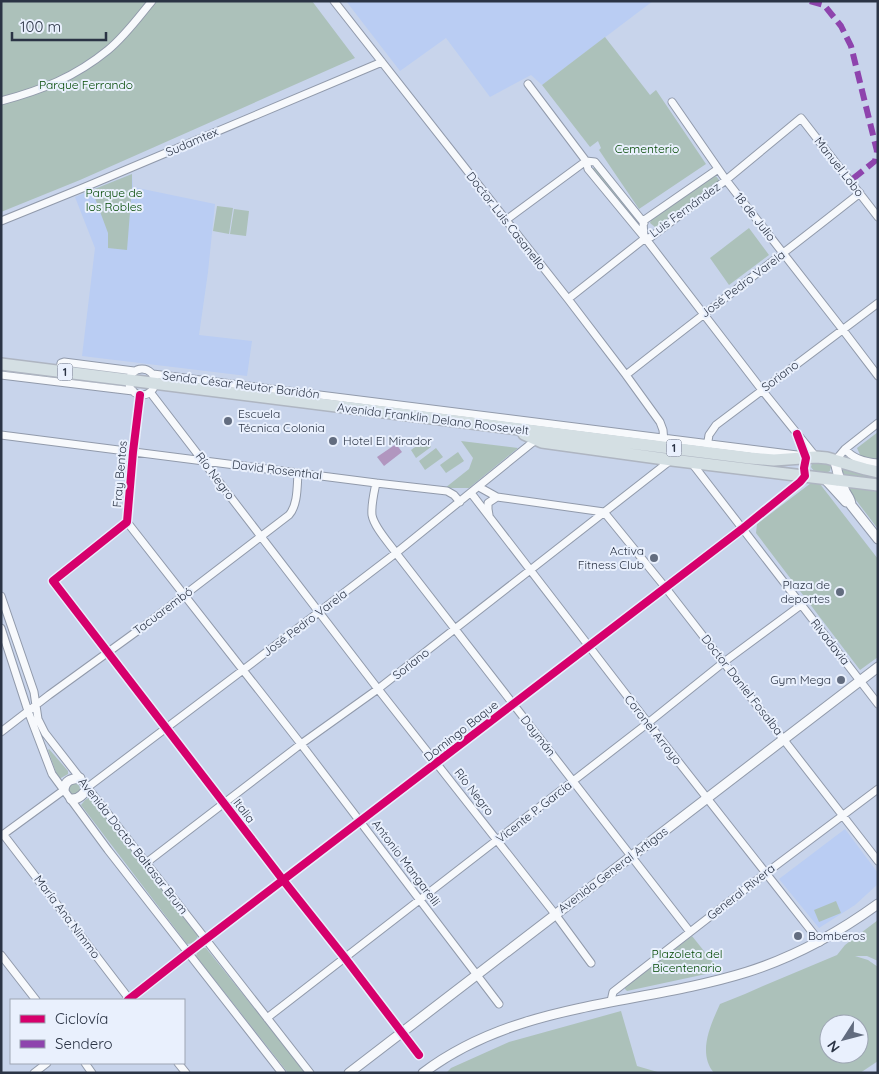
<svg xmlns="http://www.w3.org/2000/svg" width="879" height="1074" viewBox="0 0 879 1074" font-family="Quicksand,sans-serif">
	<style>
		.built { fill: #bacdf3 }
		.green { fill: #acc1ba; fill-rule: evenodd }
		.water { fill: #b196bf }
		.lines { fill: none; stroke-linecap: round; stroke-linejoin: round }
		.minor-casing { stroke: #919aab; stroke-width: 9 }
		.tertiary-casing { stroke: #919aab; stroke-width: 11 }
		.primary-casing { stroke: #aeb5c1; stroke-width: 14 }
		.minor { stroke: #f7f9fc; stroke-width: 7 }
		.tertiary { stroke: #f7f9fc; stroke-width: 9 }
		.primary { stroke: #d4dfe3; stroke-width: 11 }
		.quiet { stroke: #8e44ad; stroke-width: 6; stroke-dasharray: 12 6; stroke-linecap: butt }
		.cycleway-casing { stroke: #e9f0fd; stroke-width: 11 }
		.cycleway { stroke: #d6006c; stroke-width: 8 }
		.poi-dot { fill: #626c7f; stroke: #e9f0fd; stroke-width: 2 }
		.labels { text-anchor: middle; stroke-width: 4; stroke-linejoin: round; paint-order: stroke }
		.shield { fill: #e9f0fd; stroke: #646c7c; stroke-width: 1 }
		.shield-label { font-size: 11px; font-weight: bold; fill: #2b3445 }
		.park-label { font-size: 12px; fill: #004701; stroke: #e9f0fd }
		.street-label { font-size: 12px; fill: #2b3445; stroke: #e9f0fd }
		.poi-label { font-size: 12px; fill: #2b3445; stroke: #e9f0fd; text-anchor: start }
	</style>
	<rect width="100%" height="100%" fill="#c8d4eb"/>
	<path class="built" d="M346,1H653L542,85L531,75L490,97L446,38L400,71Z
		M132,174L133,187L215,204L208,272L199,335L252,341L247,376L82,356L95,248L75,197Z
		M845,829L878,873V884L855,905L819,928L779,879Z"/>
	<path class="green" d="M1,1H312L355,58L80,180L1,212Z
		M605,37L650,95L656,90L706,164L639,209L599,150L601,148L598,141L590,147L542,85Z
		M592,168H595L636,219V221H635Z
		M132,174V187L127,250L108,248V233L92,190Z
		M716,176L719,180L717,183L658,226L655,227L650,223L652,217L712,177Z
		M217,206L233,208L229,234L213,231Z
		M234,209L249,211L246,236L230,234Z
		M749,228L769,255L729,285L710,258Z
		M878,432V461L861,457L857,448Z
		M426,439L431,447L416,458L411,450Z
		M461,441L518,448L469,488H445L469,469L473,458Z
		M436,448L443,457L425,470L419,461Z
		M458,452L464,461L446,473L440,465Z
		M814,462L829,463L831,467L830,471C824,475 815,474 811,467L812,463Z
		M842,467L878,477V482L845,477L841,468Z
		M811,483L820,484L878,559V657L860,670L756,533L757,524Z
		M852,487L878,490V529L849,491L850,488Z
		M49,749L68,771V774L61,778H58L48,750Z
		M68 789a6 6 0 1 1 12 0a6 6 0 1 1-12 0Z
		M90,797L198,936C196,941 192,944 187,944L81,805L85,800Z
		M836,901L841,913L819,922L814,910Z
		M878,920V961L867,956H855L868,960L878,967V1061L860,1073H714C697,1053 711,1024 720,1004L745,994L763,986L837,955L845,945ZM829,1024H859V1054H829Z
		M692,936L720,971L627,991L625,989V987Z
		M203,948H206L306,1073H288L196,956L197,953Z
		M621,1011L637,1066L661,1073H446L451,1068L509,1042Z"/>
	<path class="water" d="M396,444L402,452L384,466L377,457Z"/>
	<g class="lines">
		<g class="minor-casing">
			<path id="minor" d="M334,1L568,299L626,375L660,422L663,430L664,442
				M528,84L586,161L588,169L649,243L762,390L816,457
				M1,101C42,90 75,77 108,50C125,36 138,18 152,1
				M672,102L726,180L843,330L878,376
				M586,161L595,162L644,223
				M506,220L586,161
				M1,221L85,187L382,62
				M644,238L643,221L718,169
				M568,299L644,239L651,237L726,180L801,118L878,217
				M129 382a13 13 0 1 1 26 0a13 13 0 1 1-26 0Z
				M60,371L61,363L64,362L134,371
				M153,374L797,455
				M1,375L133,391
				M626,375C703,314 782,255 860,193
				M150,392L378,689L555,914L591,963
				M140,395L133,452L127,522L53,581L283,880L345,958L419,1055
				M1,435L376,483L447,491L454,495L460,502
				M707,447L709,435L716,425L878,303
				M845,449C853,459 865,462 878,463
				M835,461L845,449L878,423
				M691,462L878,704
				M376,483C374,493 371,505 372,515C374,527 389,543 396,553L690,932
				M479,487L497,497L604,512L665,587L878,861
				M471,493L648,723L820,942
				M489,515L488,509V503L497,497
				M127,522L301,744L499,1004
				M1,596L34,692L38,719L45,733L310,1073
				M1,628L28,711L52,774L108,850L282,1073
				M1,732L49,695L140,629L289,515C298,505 297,486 298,473
				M88,787L243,670L396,553L538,438
				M3,834L130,1000
				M1,836L64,790
				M146,863L301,744L378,689L671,460
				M1,955L36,1000
				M128,1000L189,952L742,529L800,482L805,476L804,468L806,458L797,434
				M611,1001L613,992L766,873L878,789
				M267,1018L648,723L724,662L801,605
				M85,1063L92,1073
				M178,1063L186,1073
				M34,1073L47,1063"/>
		</g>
		<g class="tertiary-casing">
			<path id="tertiary" d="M835,461C837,470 839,481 844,489C846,495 851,498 851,505L878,539
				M825,479L846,502
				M64,790C65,780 71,779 80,778
				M71,799C79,800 84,794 88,787
				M349,1073L878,667
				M423,1073C518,1001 638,1006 747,972C795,957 838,933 878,904"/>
		</g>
		<g class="primary-casing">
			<path id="primary" d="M1,364L750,458L774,460L816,457L827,458L865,469L878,472
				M524,434L542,442L672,460L878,485"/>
		</g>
		<use href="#minor" class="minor"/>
		<use href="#tertiary" class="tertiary"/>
		<use href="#primary" class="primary"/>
		<path class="quiet" d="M810,1L824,5L841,26L851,46L877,151L875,161L850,181"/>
		<g class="cycleway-casing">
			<path id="cycleway" d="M140,395L133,452L127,522L53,581L283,880L345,958L419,1055
				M128,1000L189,952L742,529L800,482L805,476L804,468L806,458L797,434"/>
		</g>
		<use href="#cycleway" class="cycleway"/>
	</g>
	<g class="poi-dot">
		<circle cx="228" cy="421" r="5"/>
		<circle cx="333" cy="441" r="5"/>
		<circle cx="654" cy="558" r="5"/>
		<circle cx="840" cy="592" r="5"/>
		<circle cx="841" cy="680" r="5"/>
		<circle cx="798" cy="936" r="5"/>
	</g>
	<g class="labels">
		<g class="shield">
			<rect x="57.5" y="363.5" width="15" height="17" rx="4"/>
			<rect x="666.5" y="439.5" width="15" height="17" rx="4"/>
		</g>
		<g class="shield-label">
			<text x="65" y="376">1</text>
			<text x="674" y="452">1</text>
		</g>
		<g class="park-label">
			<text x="86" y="89">Parque Ferrando</text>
			<text x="647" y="153">Cementerio</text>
			<text x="114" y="197">Parque de<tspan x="114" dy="14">los Robles</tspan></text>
			<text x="687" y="958">Plazoleta del<tspan x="687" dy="14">Bicentenario</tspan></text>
		</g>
		<g class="street-label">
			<text transform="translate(192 142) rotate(-23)" y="4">Sudamtex</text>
			<text transform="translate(839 167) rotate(52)" y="4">Manuel Lobo</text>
			<text transform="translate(685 210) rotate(-36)" y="4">Luis Fernández</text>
			<text transform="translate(755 217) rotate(52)" y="4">18 de Julio</text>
			<text transform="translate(506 221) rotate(52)" y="4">Doctor Luis Casanello</text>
			<text transform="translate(743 284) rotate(-37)" y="4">José Pedro Varela</text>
			<text transform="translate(780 376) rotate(-37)" y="4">Soriano</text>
			<text transform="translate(241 385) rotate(7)" y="4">Senda César Reutor Baridón</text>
			<text transform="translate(433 419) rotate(7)" y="4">Avenida Franklin Delano Roosevelt</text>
			<text transform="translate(277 470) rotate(7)" y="4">David Rosenthal</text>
			<text transform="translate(120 474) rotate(-85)" y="4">Fray Bentos</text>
			<text transform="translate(215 476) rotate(53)" y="4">Río Negro</text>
			<text transform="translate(163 611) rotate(-37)" y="4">Tacuarembó</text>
			<text transform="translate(305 623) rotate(-37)" y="4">José Pedro Varela</text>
			<text transform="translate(830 642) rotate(52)" y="4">Rivadavia</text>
			<text transform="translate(411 664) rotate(-38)" y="4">Soriano</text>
			<text transform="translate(742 685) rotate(52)" y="4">Doctor Daniel Fosalba</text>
			<text transform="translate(653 730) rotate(52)" y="4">Coronel Arroyo</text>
			<text transform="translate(461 731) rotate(-38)" y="4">Domingo Baque</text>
			<text transform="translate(538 736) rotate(52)" y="4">Daymán</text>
			<text transform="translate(474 792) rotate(52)" y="4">Río Negro</text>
			<text transform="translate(244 811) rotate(53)" y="4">Italia</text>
			<text transform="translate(534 812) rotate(-38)" y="4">Vicente P. García</text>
			<text transform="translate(133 846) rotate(52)" y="4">Avenida Doctor Baltasar Brum</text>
			<text transform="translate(406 863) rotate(53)" y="4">Antonio Mangarelli</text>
			<text transform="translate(613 870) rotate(-37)" y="4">Avenida General Artigas</text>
			<text transform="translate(741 892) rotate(-38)" y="4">General Rivera</text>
			<text transform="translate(67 917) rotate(53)" y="4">María Ana Nimmo</text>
		</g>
		<g class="poi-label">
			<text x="238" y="418">Escuela<tspan x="238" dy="14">Técnica Colonia</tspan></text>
			<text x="343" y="445">Hotel El Mirador</text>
			<text x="644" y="555" text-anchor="end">Activa<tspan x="644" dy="14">Fitness Club</tspan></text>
			<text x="830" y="589" text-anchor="end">Plaza de<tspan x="830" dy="14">deportes</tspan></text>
			<text x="831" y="684" text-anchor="end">Gym Mega</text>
			<text x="808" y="940">Bomberos</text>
		</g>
	</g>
	<rect width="879" height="1074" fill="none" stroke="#2b3445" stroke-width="5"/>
	<rect x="10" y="999" width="175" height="65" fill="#e9f0fd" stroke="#9da5b3"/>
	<rect x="20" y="1015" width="25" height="8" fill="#d6006c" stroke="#9da5b3"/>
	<text x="55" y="1024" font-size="15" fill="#2b3445">Ciclovía</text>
	<rect x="20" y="1040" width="25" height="8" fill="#8e44ad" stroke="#9da5b3"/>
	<text x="55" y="1049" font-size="15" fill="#2b3445">Sendero</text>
	<g transform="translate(844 1039) rotate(234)"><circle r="24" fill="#e9f0fd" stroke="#9da5b3"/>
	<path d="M0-4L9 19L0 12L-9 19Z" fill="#626c7f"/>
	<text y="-8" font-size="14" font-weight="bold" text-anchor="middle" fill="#2b3445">N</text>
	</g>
	<path d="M12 32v8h94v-8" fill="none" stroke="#2b3445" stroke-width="2.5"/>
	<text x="20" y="32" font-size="15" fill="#2b3445" stroke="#e9f0fd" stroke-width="4" paint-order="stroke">100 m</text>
</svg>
